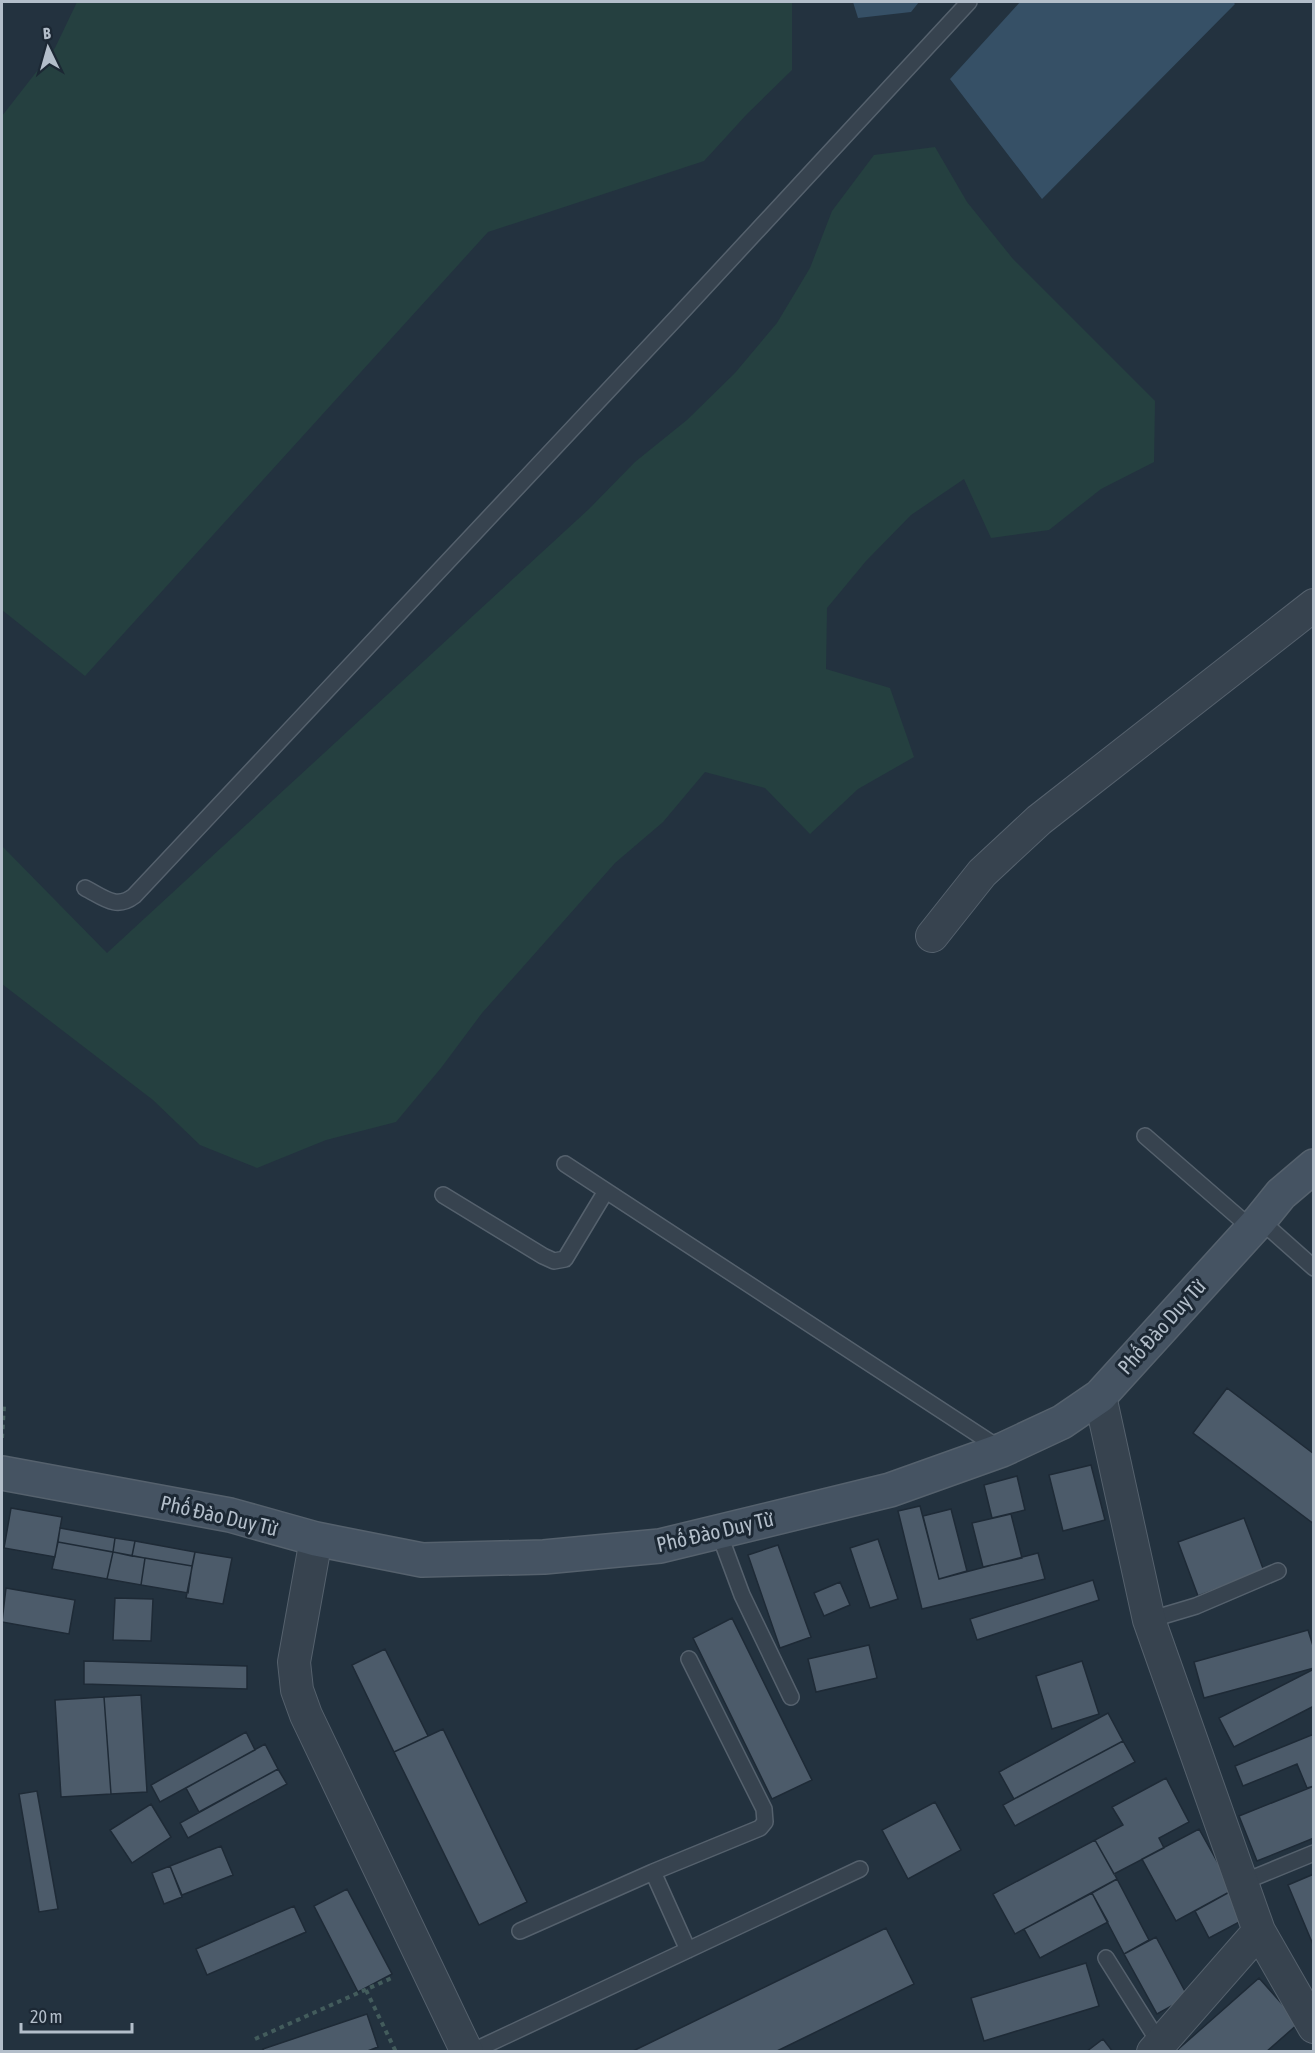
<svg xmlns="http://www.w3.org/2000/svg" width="1315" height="2053" viewBox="0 0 1315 2053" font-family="'Asap Condensed',sans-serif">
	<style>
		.green { fill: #254040 }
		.water { fill: #365066 }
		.building { fill: #4c5b6a; stroke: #1e2a36; stroke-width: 1.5 }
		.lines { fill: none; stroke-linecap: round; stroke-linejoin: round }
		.lane-casing { stroke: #55616d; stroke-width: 18 }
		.street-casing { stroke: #55616d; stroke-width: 34 }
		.secondary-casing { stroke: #55616d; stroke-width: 36 }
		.path { stroke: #435c5c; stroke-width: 4; stroke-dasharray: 4.5 4.5; stroke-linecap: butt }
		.lane { stroke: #37434f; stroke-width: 15 }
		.street { stroke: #37434f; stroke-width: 32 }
		.secondary { stroke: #455362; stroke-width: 33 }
		.labels { text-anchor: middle; stroke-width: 6; stroke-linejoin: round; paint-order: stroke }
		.street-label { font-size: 21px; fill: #b3beca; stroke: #1c2834 }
	</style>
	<rect width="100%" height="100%" fill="#23323f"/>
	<path class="green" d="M77,2H792V70L747,114L704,161L488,232L85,676L2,610V116L55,48Z
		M935,147L967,202L1013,259L1155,401L1154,462L1101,489L1049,530L991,538L964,479L911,515L866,561L827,608L826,669L890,688L914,757L858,789L810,834L765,788L705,772L663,822L615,863L482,1013L441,1068L396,1122L326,1140L257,1168L200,1145L153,1100L2,984V846L107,953L589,509L635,462L687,420L735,373L777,323L810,268L832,211L874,155Z"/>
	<path class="water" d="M853,2H919L911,12L858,18Z
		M1020,2H1233L1235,4L1042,199L950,79Z"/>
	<path class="building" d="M1227,1388L1314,1454V1524L1193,1433Z
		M1091,1465L1105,1520L1063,1531L1049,1475Z
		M1017,1476L1025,1510L992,1518L984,1485Z
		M920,1506L939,1579L1038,1553L1045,1579L922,1609L898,1511Z
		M11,1508L62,1517L55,1557L4,1548Z
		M951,1509L967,1571L939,1579L923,1516Z
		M1011,1514L1022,1558L983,1567L972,1523Z
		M1244,1518L1264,1571L1198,1596L1178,1542Z
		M60,1528L115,1538L113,1552L58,1542Z
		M115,1538L135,1541L132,1556L113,1552Z
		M878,1539L898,1599L870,1608L850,1548Z
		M135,1541L195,1552L192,1566L132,1556Z
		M58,1542L113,1552L107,1579L52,1569Z
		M778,1545L811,1637L780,1648L748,1555Z
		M113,1552L145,1558L141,1585L107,1579Z
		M195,1552L232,1558L223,1604L186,1598Z
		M145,1558L192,1566L188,1593L141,1585Z
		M1093,1580L1099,1600L977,1640L970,1619Z
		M840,1582L850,1605L824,1616L814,1593Z
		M6,1588L75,1600L69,1634L2,1622Z
		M115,1598L153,1599L151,1641L113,1640Z
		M732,1618L812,1780L772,1799L693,1638Z
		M1308,1630L1314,1649V1668L1204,1698L1194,1662Z
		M869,1645L877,1678L816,1692L808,1659Z
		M385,1649L428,1736L394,1752L352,1665Z
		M84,1661L247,1666V1689L84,1684Z
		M1082,1661L1099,1714L1052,1729L1036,1676Z
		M1314,1669V1706L1234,1747L1219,1718Z
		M141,1695L147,1792L111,1794L104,1697Z
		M104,1697L111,1794L61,1797L55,1700Z
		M1108,1713L1123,1741L1014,1799L999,1772Z
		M443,1729L527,1902L479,1925L394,1752Z
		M246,1732L255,1750L160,1802L151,1785Z
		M1314,1734V1786L1307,1788L1297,1764L1243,1786L1235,1766Z
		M1123,1741L1135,1762L1015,1826L1003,1805Z
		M265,1744L278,1769L199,1812L186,1788Z
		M278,1769L287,1784L188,1838L180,1823Z
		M1166,1778L1189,1822L1159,1838L1164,1848L1114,1874L1095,1840L1123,1825L1112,1807Z
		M1314,1786V1838L1257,1861L1239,1816Z
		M37,1791L58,1909L39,1912L19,1794Z
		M935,1802L961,1850L908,1879L882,1830Z
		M151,1804L171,1837L132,1863L110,1830Z
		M1199,1829L1233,1890L1176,1921L1142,1859Z
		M1095,1840L1117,1879L1015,1934L993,1894Z
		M221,1846L233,1875L182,1895L170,1866Z
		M170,1866L182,1897L164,1904L152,1873Z
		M1314,1874V1947L1288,1885Z
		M1117,1879L1149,1940L1124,1954L1092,1893Z
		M347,1889L392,1974L358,1992L314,1906Z
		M1233,1890L1247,1918L1209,1938L1195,1911Z
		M1092,1893L1108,1922L1040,1958L1024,1929Z
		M294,1906L306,1932L207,1975L196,1949Z
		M886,1928L914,1984L775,2052H631Z
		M1156,1937L1188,1997L1157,2014L1124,1954Z
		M1086,1963L1099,2006L984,2041L971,1998Z
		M1259,1978L1299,2023L1266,2052H1175Z
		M367,2014L378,2047L365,2052H264L263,2049Z
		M1103,2039L1113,2052H1086Z"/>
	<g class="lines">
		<g class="lane-casing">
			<path id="lane" d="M85,888C103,897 116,910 134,896L679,315L969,2
				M1145,1136L1252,1229
				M565,1164L1002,1450
				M443,1195L543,1256L554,1261L565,1259L606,1191
				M1260,1220L1314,1268
				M719,1533L742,1595L791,1697
				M1149,1620L1196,1606L1278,1571
				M653,1872L688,1950
				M1241,1883L1314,1853
				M520,1931L653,1872L760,1828L765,1822L764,1809L689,1659
				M1106,1958L1160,2044
				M471,2052L860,1869"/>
		</g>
		<g class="street-casing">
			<path id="street" d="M932,936L982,873L1039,820L1314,605
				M1100,1396L1149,1620L1259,1931L1314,2027
				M316,1539L294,1662L297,1690L306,1715L467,2052
				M1153,2052L1259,1931"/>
		</g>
		<g class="secondary-casing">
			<path id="secondary" d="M2,1473L230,1515L316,1539L422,1560L544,1557L660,1546L890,1490L1002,1450L1062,1422L1100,1396L1260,1220L1281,1194L1314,1166"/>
		</g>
		<path class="path" d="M2,1438L4,1406
			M366,1990L396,2052
			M255,2039L394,1977"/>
		<use href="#lane" class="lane"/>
		<use href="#street" class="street"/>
		<use href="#secondary" class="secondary"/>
	</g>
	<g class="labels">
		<g class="street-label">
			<text transform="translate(1162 1327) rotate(-48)" y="7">Phố Đào Duy Từ</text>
			<text transform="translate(219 1516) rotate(13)" y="7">Phố Đào Duy Từ</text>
			<text transform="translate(715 1532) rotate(-13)" y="7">Phố Đào Duy Từ</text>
		</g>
	</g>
	<rect width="1315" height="2053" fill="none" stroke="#b3beca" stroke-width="6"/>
	<g transform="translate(48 48) rotate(355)" stroke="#1c2834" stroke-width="4.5" paint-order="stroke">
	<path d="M0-4.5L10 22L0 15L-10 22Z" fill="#b3beca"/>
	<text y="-9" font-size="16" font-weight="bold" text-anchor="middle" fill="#b3beca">B</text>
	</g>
	<path d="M21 2023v9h111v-9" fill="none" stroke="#b3beca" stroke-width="3"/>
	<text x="30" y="2023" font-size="18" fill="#b3beca" stroke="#1c2834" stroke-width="4.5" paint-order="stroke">20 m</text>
</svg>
